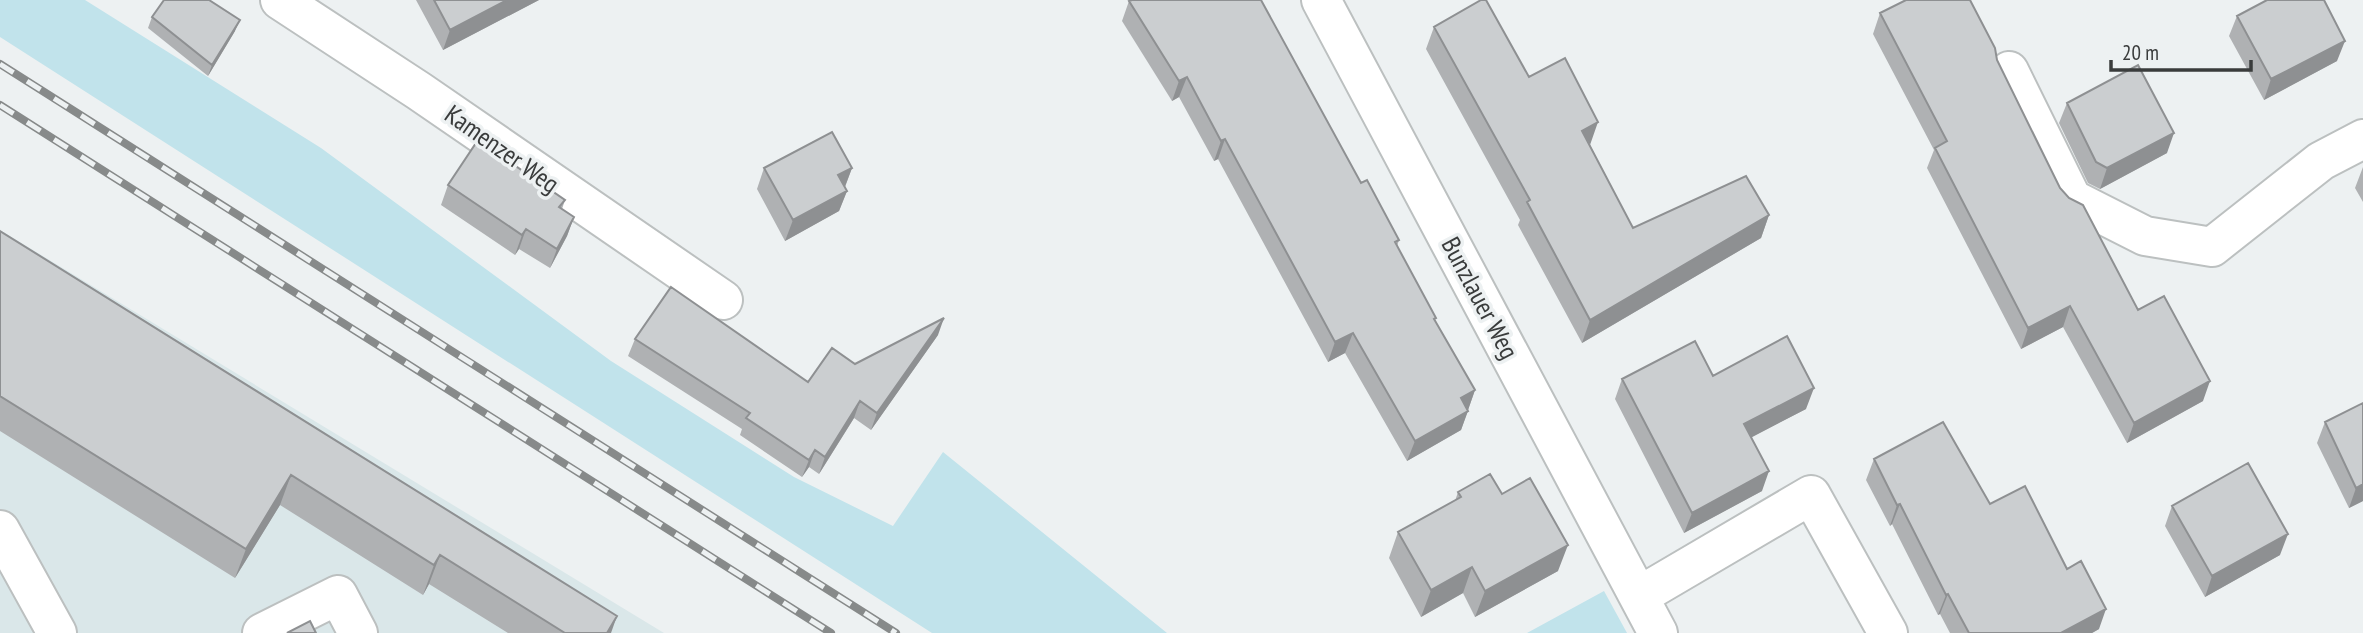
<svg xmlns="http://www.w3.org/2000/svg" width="2363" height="633" viewBox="0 0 2363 633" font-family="'PT Sans Narrow',sans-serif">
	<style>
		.built { fill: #dae7e9 }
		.green { fill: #c1e3eb }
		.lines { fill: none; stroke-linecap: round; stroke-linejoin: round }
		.minor-casing { stroke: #bcc0c0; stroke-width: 42 }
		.minor { stroke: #fff; stroke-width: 38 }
		.rail-casing { stroke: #878a8a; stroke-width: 8 }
		.rail { stroke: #edf1f2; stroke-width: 5; stroke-dasharray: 16; stroke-linecap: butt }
		.wall { fill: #afb1b3 }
		.shaded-wall { fill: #8e9092 }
		.building { fill: #cbced0; stroke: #8e9092; stroke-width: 2 }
		.labels { text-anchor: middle; stroke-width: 7; stroke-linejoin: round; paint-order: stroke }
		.street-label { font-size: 26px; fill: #3a3c3c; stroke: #edf1f2 }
	</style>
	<rect width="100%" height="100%" fill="#edf1f2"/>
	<path class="built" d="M0,230L664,633H0Z"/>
	<path class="green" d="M0,0H85L321,148L611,361L794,477L893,526L943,452L1167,633H932L0,37Z
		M1604,591L1627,633H1527Z"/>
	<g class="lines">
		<g class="minor-casing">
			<path id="minor" d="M280,0L419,91L723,300
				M1321,0L1658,633
				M2009,71L2072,199L2145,236L2212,247L2321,161L2363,139
				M0,530L57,633
				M1639,596L1811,495L1888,633
				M262,633L338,595L358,633"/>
		</g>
		<use href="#minor" class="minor"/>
		<g class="rail-casing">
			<path id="rail" d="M0,64L896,633
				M0,105L831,633"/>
		</g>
		<use href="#rail" class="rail"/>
	</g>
	<path class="wall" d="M416,0H539L443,50Z
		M1129,1L1361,183L1399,240L1397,246L1436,318L1435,321L1475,390L1461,430L1407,461L1345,353L1328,362L1218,159L1214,161L1179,97L1172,101L1122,21Z
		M1880,13L1997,60L2060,188L2138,310L2203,401L2127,443L2063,327L2021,349L1927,168L1934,150L1873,34Z
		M2237,16L2337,61L2264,100L2229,36Z
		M152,17L235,31L208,76L148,28Z
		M1434,27L1529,77L1590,145L1633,228L1769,215L1761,238L1582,343L1518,225L1520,220L1426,49Z
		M2067,103L2167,153L2100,189L2088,183L2059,123Z
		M2363,167V202L2355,188Z
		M764,168H852L845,187L847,191L839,211L785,241L757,189Z
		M448,185L565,200L562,209L574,217L567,236L550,268L519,249L515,255L441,205Z
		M0,231L611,633H508L429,584L423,595L280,505L235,578L0,431Z
		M938,335L871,430L854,418L819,474L809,467L802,477L740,435L742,429L628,356L635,339L808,382L855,364Z
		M1622,379L1806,409L1751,437L1762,491L1684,533L1615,399Z
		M2325,422L2363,501L2349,508L2317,443Z
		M1874,459L1990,504L2099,629L2092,633H1950L1940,614L1938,615L1892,524L1890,526L1866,480Z
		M1458,492L1502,494L1558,571L1475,617L1463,593L1421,617L1389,558L1398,532L1455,501Z
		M2172,506L2280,555L2205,597L2165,526Z"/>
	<path class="shaded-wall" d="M507,0H539L443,50L450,30Z
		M240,20L235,31L208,76L212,65Z
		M2345,41L2337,61L2264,100L2271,79Z
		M1187,77L1179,97L1172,101L1179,81Z
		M1598,122L1590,145L1582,131Z
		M2174,133L2167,153L2100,189L2107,168Z
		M1225,139L1218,159L1214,161L1221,141Z
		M852,168L844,189L838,175Z
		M847,191L839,211L785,241L793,220Z
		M1769,215L1761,238L1582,343L1590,320Z
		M574,217L567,236L550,268L557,249Z
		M526,229L519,249L515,255L522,235Z
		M2070,306L2063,327L2021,349L2028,328Z
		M944,318L938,335L871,430L877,413Z
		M1353,333L1345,353L1328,362L1335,342Z
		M2210,381L2203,401L2127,443L2134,423Z
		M1814,388L1806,409L1737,445L1744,424Z
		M1475,390L1468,410L1461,398Z
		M860,401L854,418L819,474L825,457Z
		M1468,411L1461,430L1407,461L1415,441Z
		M815,450L809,467L802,477L809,460Z
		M1769,471L1762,491L1684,533L1692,513Z
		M291,475L280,505L235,578L246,549Z
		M2363,484V501L2349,508L2356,488Z
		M1900,504L1892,524L1890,526L1897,505Z
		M2288,534L2280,555L2205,597L2212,576Z
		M1568,545L1558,571L1475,617L1485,591Z
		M440,555L429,584L423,595L434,565Z
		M1472,567L1463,593L1421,617L1431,590Z
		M1948,594L1940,614L1938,615L1946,595Z
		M2106,609L2099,629L2092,633H2061Z
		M617,616L611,633H607Z"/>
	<path class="building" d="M164,0H209L240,20L212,65L152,17Z
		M434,0H507L450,30Z
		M1132,0H1261L1361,183L1367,180L1399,240L1395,242L1436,318L1434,319L1475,390L1461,398L1468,411L1415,441L1353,333L1335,342L1225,139L1221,141L1187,77L1179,81L1129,1Z
		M1481,0H1486L1529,77L1565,58L1598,122L1582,131L1633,228L1746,176L1769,215L1590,320L1527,202L1530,200L1434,27Z
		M1906,0H1970L1995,48L1997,60L2060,188L2069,198L2083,205L2138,310L2164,296L2210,381L2134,423L2070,306L2028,328L1935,148L1947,141L1880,13Z
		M2267,0H2324L2345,41L2271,79L2237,16Z
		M2138,65L2174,133L2107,168L2096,162L2067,103Z
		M832,132L852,168L838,175L847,191L793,220L764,168Z
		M478,140L565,200L559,207L574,217L557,249L526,229L522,235L448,185Z
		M0,231L617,616L607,633H565L440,555L434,565L291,475L246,549L0,396Z
		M671,287L808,382L832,348L855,364L944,318L877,413L860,401L825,457L815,450L809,460L746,418L750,413L635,339Z
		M1787,336L1814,388L1744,424L1769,471L1692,513L1622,379L1695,341L1713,376Z
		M2363,403V484L2356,488L2325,422Z
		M1943,422L1990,504L2025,486L2067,569L2081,561L2106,609L2061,633H1969L1948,594L1946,595L1900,504L1897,505L1874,459Z
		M2248,463L2288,534L2212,576L2172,506Z
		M1490,474L1502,494L1530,478L1568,545L1485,591L1472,567L1431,590L1398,532L1461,497L1458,492Z
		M310,621L316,633H287Z"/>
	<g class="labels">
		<g class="street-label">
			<text transform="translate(502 149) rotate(35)" y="9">Kamenzer Weg</text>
			<text transform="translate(1480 298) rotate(62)" y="9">Bunzlauer Weg</text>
		</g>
	</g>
	<path d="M2111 60v10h140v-10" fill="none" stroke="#3a3c3c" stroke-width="3.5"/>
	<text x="2122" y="60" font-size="21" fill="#3a3c3c" stroke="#edf1f2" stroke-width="5" paint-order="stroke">20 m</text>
</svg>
